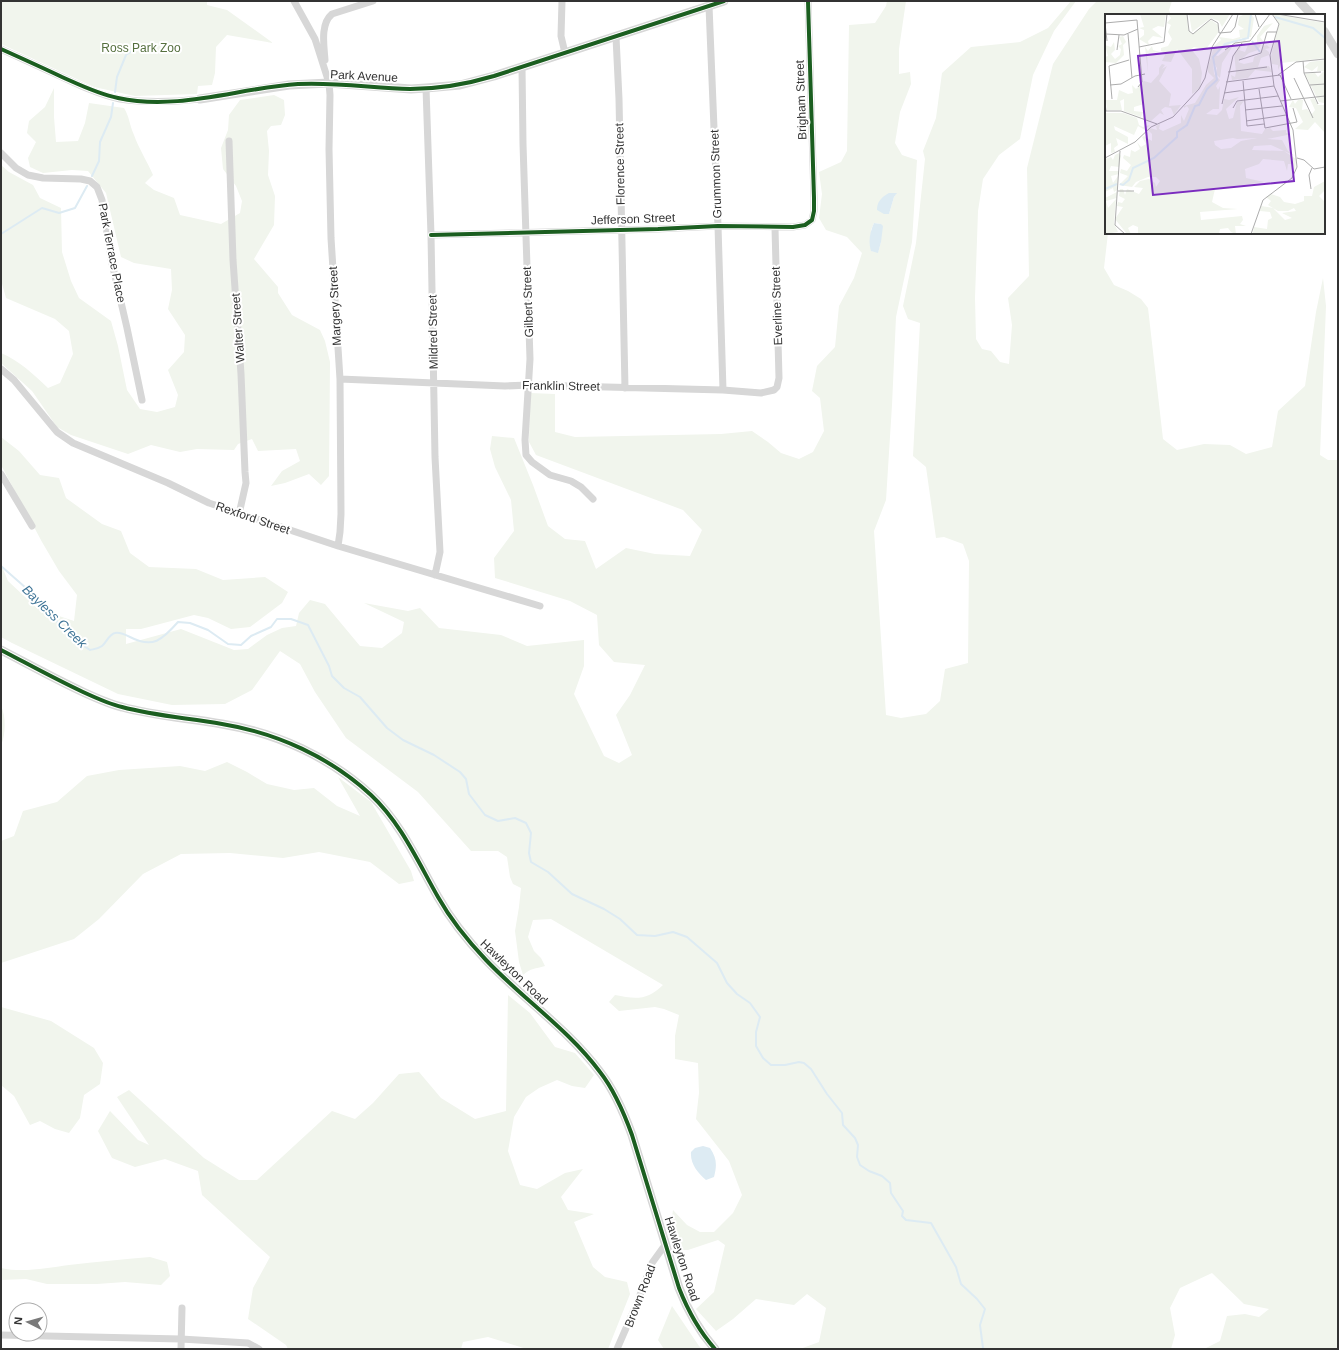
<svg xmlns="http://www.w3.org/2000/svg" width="1339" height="1350" viewBox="0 0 1339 1350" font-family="Arial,sans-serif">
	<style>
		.green { fill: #f1f5ed; fill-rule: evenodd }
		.water { fill: #ddebf3 }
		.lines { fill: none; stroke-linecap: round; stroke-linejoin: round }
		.stream { stroke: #ddebf3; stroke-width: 2 }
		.minor { stroke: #d7d7d7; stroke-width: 7 }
		.tertiary { stroke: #d7d7d7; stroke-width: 9 }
		.cycleway-casing { stroke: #fff; stroke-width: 6 }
		.cycleway { stroke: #1b5e20; stroke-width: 4 }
		.labels { text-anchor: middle; stroke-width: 4; stroke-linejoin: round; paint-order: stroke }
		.park-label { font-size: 12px; fill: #56703f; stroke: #fff }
		.street-label { font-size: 12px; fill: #333; stroke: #fff }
		.water-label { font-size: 13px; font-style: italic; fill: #3f7597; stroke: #fff }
		.inset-river { fill: none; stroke: #ddebf3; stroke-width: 2 }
		.inset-road { fill: none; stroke: #adadad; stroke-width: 1 }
		.view { fill: #7b2cbf; fill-opacity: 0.15; stroke: #7b2cbf; stroke-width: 2 }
		.inset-edge { fill: none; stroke: #333; stroke-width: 2 }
	</style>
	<rect width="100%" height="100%" fill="#fff"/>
	<path class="green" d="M1,1H207V5L227,10L273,43L227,35L216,47L215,73L212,85L198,86L197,94L135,96L94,87L1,44Z
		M887,1H906L899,49V74L910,72L911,84L900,112L895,143L902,155L917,160L912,242L896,317L892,405L886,500L874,531L886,715L901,718L926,714L940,701L945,669L968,663L969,561L963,544L944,537L936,538L926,467L913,456L920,323L908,319L903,306L916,243L925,159L923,151L936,118L942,73L971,47L1020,42L1048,28L1071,1H1076L1054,31L1033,75L1020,139L999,155L983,179L978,211L975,298L976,339L982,349L991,351L1000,362L1009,364L1012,325L1008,298L1029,276L1027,168L1053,64L1089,9L1097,1H1172L1169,10L1171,15H1106V233H1108L1104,268L1114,285L1128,291L1141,299L1148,308L1163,439L1177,450L1204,444L1230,445L1246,454L1272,447L1278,411L1305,386L1316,312L1323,278L1326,306L1320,455L1328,460H1338V1349H1204L1220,1341L1227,1316L1245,1314L1259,1317L1269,1309L1244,1304L1212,1273L1180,1288L1170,1308L1175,1335L1171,1349H800L819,1342L826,1308L807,1294L794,1305L756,1299L733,1319L716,1331L696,1309L714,1292L725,1245L718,1240L688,1250H680L670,1231L673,1210L687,1225L700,1232H714L733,1213L742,1195L729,1161L696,1119L699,1093L698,1063L675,1059V1036L679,1015L664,1009L655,1007L619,1011L609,1002L615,995C635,999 647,1001 663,985L551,919L533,920L528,937L534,951L541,958L545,966C535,969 531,968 523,975L519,962L515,931L519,907L521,888L513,884L510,877L507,857L498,851H471L418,792L346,738L315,692L300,664L280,651L252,690L225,704L172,705L118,694L12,643L1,637V564L8,581L38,609L74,621L77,595L59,571L42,542L1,465V437L19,451L40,475L59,478L66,498L102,524L121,531L130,553L149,567L196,569L223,580L265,577L288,592L282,603L250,627L231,629L208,618L194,615L141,629H126V644L181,629L234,650L248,649L267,635L282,628L296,626L299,613L310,600L325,604L360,646L382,648L402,633L404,622L364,603L408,611L420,608L439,628L501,635L527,646L584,640V666L574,694L604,756L619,763L632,755L616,715L630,695L645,665L614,662L599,645L597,615L570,601L495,578L494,558L514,531L511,500L495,467L490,449L492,436L514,438L533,485L548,526L565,539L585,541L596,569L626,548L655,554L690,556L702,530L683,510L536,455L529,442L530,393L555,394V432L575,437L721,434L752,431L768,442L781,453L799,459L813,452L824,431L820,398L812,391L817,366L835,347L839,306L854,278L862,253L847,237L826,230L819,218L822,194L819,172L841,162L847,151L849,25L875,23L886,6ZM889,193L896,194L894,197L889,214ZM874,223L881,224V242L878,252L871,251V230Z
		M54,88V117L56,142L78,141L85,123L89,103L124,108C130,118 129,124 134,135C139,149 147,161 153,175L145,183L154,190L174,198L180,215L221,224L240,213L242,201L236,186L223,169L221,148L228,130L229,115L240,100L274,95L284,100L285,115L281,125L271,126L267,131L269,151L268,175L275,196L274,225L254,259L278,287V293L292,315L320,330L325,341L330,362L329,476L321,485L309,474L285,483L271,486L282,471L300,461L296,449L258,451L252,439L238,444L234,450L197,449L180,452L151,445L128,454L71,435L57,427L32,391L1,363V353C20,361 33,374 48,388L60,383L73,354L69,331L55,319L6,298L1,280V165L9,172L33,185L40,198L61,208L62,252L71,281L79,298L111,321L118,346L127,390L140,409L157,412L175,407L178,395L168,370L184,352L185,335L168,309L172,290L171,269L134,263L121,257L106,193L88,171L72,170L43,173L30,167L28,158L36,142L27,133L29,121L45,107Z
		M1,706C6,716 6,734 1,745Z
		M227,762L247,772L267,784L294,790L314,788L337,806L360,816L338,777L371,802L411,871L414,881L399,884L370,862L319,852L283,858L230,853L181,854L143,874L99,919L74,939L1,963V841L14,836L23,811L57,802L87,776L119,770L180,766L205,771Z
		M508,995L530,1013L555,1047L575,1053L594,1075L585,1088L572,1086L557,1080L539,1088L526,1097L514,1117L508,1151L520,1185L537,1189L565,1173L583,1169L561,1197L568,1210L594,1214L574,1222L593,1267L605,1277L627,1282L630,1294L608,1349H527L488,1337L463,1342L461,1349H288L286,1345L248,1319L253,1288L270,1257L202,1195L198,1171L165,1159L135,1167L112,1158L98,1131L110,1111L138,1140L149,1145L117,1097L129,1090L204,1158L239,1180H257L332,1111L355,1119L373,1103L399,1074L419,1072L441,1098L475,1119L506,1111Z
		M1,1007L51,1021L94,1048L103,1063L100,1084L84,1095L80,1118L69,1133L55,1129L40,1121L30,1125L14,1096L1,1085Z
		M150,1257L167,1262L170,1276L161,1285L125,1282L97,1284H47L26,1279L1,1280V1268C23,1273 47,1268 69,1265C96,1262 123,1259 150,1257Z
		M672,1306L699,1346L702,1349H664L658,1340Z"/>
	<path class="water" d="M889,193H897L894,197L889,214H884L877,210C877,201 882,197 889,193Z
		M874,223L881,224L883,226L881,242L878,253L871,251C868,241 870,232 874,223Z
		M703,1146L710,1148C717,1158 717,1166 714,1177L706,1180C698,1173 690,1164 691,1152L695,1148Z"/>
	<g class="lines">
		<path class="stream" d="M115,92L117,77L126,55L136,48L152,50
			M92,176L99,161L100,142L111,117L113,103
			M1,234L42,208L59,213L75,208L87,186
			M1,566L43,603L58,623L81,644L90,650C94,649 98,649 102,646C106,643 109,634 115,633C120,632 126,635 130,637C153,649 162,640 178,622L190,623L208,630L228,644L241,645L251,636L271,627L277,619H291L308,625L329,666L332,676L344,688L360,697L387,728L403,740L434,755L460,772L466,779L469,794L485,815L498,821L515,818L526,823L531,833L529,853L531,862L548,872L572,894L604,909L620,919L637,935L655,936L673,932L687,937L717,963L727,983L737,994L750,1003L760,1017L756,1032V1046L763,1058L771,1065H785L799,1062L804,1063L811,1069L827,1094L842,1113L843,1125L855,1138L858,1145L857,1157L860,1165L869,1171L882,1176L890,1183L891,1193L903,1211L902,1216L906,1220L931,1223L956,1267L961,1284L977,1299L985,1309L980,1325L983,1348L984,1349"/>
		<path class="minor" d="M294,1L315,39L329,83L330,95L329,149L331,238L340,379L341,514L340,532L338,546
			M562,1L561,36L565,53
			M709,6L718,226L723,390
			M616,37L619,99L625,388
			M1,49C21,58 42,68 62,77C81,86 100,95 120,99C147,103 173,102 200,99
			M325,60C324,46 320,24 332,14L373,1
			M522,67L523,144L530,359L525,440L526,455L532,462L550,475L571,481L581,487L593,499
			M426,88L431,235L435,457L440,552L435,575
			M229,141L233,260L241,374L245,472L246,483L239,514
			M1,153L16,168L28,175L43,178L81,179L90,181L97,187L102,200L111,259L127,328L142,400
			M431,235L658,229L718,226L793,227L805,225L812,220L814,211V198L808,1
			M1,369L14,380L57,432L73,443L168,483L209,503L338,546L540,606
			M340,379L505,386L529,385L723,390L761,393L774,390L777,387L779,378L775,228
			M1,474L32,526
			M1,1335L181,1339L248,1343L259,1349
			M181,1349L182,1308
			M617,1349L637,1303L652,1263L665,1245"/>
		<path class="tertiary" d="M1299,1L1312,15
			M1324,31L1338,54
			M200,99L289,85L329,83L411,89L426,88L460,85L494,76L724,1
			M1,650C28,664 55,679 83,692C96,698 109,704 122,707C155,716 189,718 222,724C277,733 330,757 371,795C401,823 418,862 438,897C451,920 468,941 486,960C523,999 568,1029 600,1072C615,1091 624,1113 632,1135L679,1288C688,1311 699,1331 715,1349"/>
		<g class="cycleway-casing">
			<path id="cycleway" d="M1,49C21,58 41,67 62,77C80,85 98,94 118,98C179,111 238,88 298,84C336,82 373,88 410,89C439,89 467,84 494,76L724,1
				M431,235L658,229L718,226L793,227L805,225L812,220L814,211V198L808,1
				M1,650C28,664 55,679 83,692C96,698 109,704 122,707C155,716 189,718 222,724C277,733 330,757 371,795C401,823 418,862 438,897C451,920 468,941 486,960C523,999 568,1029 600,1072C615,1091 624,1113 632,1135L679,1288C688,1311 699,1331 715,1349"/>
		</g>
		<use href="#cycleway" class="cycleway"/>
	</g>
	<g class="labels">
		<g class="park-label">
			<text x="141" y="52">Ross Park Zoo</text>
		</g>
		<g class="street-label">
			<text transform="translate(364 76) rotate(3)" y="4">Park Avenue</text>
			<text transform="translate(801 100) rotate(-92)" y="4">Brigham Street</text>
			<text transform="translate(620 164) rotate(-91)" y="4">Florence Street</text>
			<text transform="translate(716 174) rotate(-92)" y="4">Grummon Street</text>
			<text transform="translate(633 219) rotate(-2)" y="4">Jefferson Street</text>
			<text transform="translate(112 253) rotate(79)" y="4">Park Terrace Place</text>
			<text transform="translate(528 302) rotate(-92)" y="4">Gilbert Street</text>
			<text transform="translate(335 306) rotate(-93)" y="4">Margery Street</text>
			<text transform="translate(777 306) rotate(-92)" y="4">Everline Street</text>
			<text transform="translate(238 328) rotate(-94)" y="4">Walter Street</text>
			<text transform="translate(433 332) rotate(-91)" y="4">Mildred Street</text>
			<text transform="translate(561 386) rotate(1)" y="4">Franklin Street</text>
			<text transform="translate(253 518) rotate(19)" y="4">Rexford Street</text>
			<text transform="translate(514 972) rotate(44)" y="4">Hawleyton Road</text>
			<text transform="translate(682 1259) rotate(72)" y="4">Hawleyton Road</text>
			<text transform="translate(640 1296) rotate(-69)" y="4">Brown Road</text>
		</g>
		<g class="water-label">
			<text transform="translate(55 616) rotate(44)" y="5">Bayless Creek</text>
		</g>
	</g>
	<g transform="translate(1105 14)">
		<rect width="220" height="220" fill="#fff"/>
		<path d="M35,0H61L59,13L53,12L47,15L58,24L48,22L43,27L44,31L34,25L39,21V16L34,14L39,13ZM63,0H82L83,15L87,20L106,6L113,11V19L101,35L89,33L86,35L94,45L97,59L95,75L87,80V55L72,35L66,48L57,47L61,39L56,37V34L63,32L67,25L63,18L66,11L62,9L66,4ZM84,0H125L117,13L114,7L106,4L87,18ZM140,0H146L149,4L146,23L140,24L141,27L138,28L137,24L132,26L111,38L110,41L113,42L129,30L117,49L115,64L111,60L112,54L108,47L109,60L115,66L111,72L113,76L115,72L114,95H108L101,100L112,101L117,96L119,85L124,86L134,83L121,95L124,105L128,104L132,88L139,87L135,92L136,117L157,120L160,115L165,114L168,117L181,116V119L187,120L162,125L177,126L183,137L190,142L166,131L149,132L147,136L179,137L191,145L190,158L188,150H183L182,157L179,147L158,145L154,150L140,155L141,164L159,168L110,175L107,188L118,194L133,195L95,198L96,206L137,202L138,206L135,210L141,212H130L131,220L126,218L123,214L115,215L114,220H33V213L28,211L23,214L26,220H22L10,205L18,193L12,192L13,188L17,189L20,185L14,182L15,175H18L20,181L22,175L34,180L38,174L29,173L35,167L44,165L50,169L51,173L55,167L51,163H43L31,168L27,173L14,171L23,162L15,159L16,155L22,157L26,151L18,144L19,141L25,143L26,136L30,138L35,135L32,128L36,133L41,130L37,123L39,122L47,127V120L43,116L45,114L52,116L51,112L55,110L54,115L58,117L76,109V101L79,107L84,95L82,92L79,94V92L90,89L101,71L109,64L103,58V53L109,32L116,26L114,23L128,25L135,23L134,16L139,15L133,11L134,3ZM128,124L132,125L152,124L136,127L126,134L116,135L110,131L109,127ZM168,0L220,9V44L176,49L173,56V51L167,50L166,42L174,11ZM168,9L155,23L158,27L153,36L144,39L133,48L139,50L148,48L149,43L155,40L158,32L162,31L165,34L160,35L164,38V41L156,44L153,53L164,52L167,58L150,56L143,64L127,66L126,61L130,63L131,58L129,39L138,30L134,36L140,38L143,31L152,28V22L159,12ZM18,22L21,28L18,31L19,41L11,49L0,48V43L3,42L0,31L6,33L9,28L10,36L6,40L10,45L15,41L16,35L13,32L17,30L14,23ZM47,32L48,36L55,38L42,39L43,59L40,33L43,37ZM220,46V119L210,108L203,116L190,115L198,108L191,94L184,93L188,86L190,90L193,86H198L197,96L202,95L207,100L210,96L205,85L209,84L213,91H219V89L214,88L200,60L210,59L213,63L219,57H212L213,52L207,57L199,53L205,48ZM57,50L60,51L57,55L62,52L54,67L66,80L64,92L76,91L69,101L66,94L60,93L56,96L59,101L55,99L46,107L38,105L39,90L29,93V97L38,98L36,103L19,97V85L15,87L17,96H2L1,86H12L14,76L23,80L28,79L27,71L31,75L39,67L46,69L54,60V54ZM0,99H18L32,104L34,111L38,113L45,111L40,116L33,112L29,121L9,112L10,116L23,123V130L11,124L13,131L9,134L10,138L6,139V129L0,132ZM14,139L16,142L14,153L6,152L4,157H14V160L6,162L8,169L13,162L12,176L9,178L8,174L0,178V145L6,143L8,146L10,141ZM220,167V176L214,182L220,188V220L148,219L149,213L162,215L163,206L167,204L165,198L155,197L156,192L168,194L180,206L187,204L177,199L191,197L189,194L183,197H173L163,191L166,187L161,183L166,180L175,183L179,188L190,190L199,187V182H207L209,173ZM12,178V184L1,187L3,194L11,185L9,209L13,218L0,220V184Z" fill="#f1f5ed" fill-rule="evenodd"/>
		<path class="inset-river" d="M170,3L208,14L220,24M147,27L155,38M15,170L18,171L24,166L28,154L49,144L72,123V118L82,111L90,92L94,91L102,75L112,66L108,43L120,30L143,24L146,0M0,175L12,170"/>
		<path class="inset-road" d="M82,0L84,17L88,20L106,5L113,9L114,19L126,18L130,13L133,0M150,0L154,13M172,0L220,8M0,9L32,6L37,68L33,73M0,9L2,27M1,20L19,21L33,15M23,20L27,64M34,33L59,28L62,0M12,36L14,21M120,36L130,29L145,27L165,0M134,46L156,39L162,18H172M198,47L199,59L213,90M123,58L162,53M199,59L216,58M173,61L191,48L220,45M189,64L208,104M138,67L142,112L159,110M121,68L175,61L186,85M5,71L16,70L30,62L40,60M205,71L220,70M154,75L160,114L192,108L188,94M119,79L169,72M7,85L4,52L24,46M175,87L220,82M0,89L1,97H16L52,110M117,90L128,42L137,29M128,94L132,87L173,82M140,96L177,92M141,107L181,101M15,137L10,211L20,220M0,144L30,128L46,113L68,103L94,75L100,64L107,33L128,0M192,144L199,146L209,155L220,153M206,175L204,161L207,154M13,177H29M146,220L158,186L187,164L192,153L188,116L169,72L165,41L174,10L167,0"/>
		<path class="view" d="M174,27L189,167L48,181L33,42Z"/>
		<rect width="220" height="220" class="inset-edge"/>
	</g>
	<rect width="1339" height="1350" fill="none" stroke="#333333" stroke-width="4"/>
	<g transform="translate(28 1322) rotate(276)"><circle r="19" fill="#ffffff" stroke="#adadad"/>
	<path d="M0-3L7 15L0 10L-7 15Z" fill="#7a7a7a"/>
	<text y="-6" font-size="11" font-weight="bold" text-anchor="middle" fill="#333333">N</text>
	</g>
</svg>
